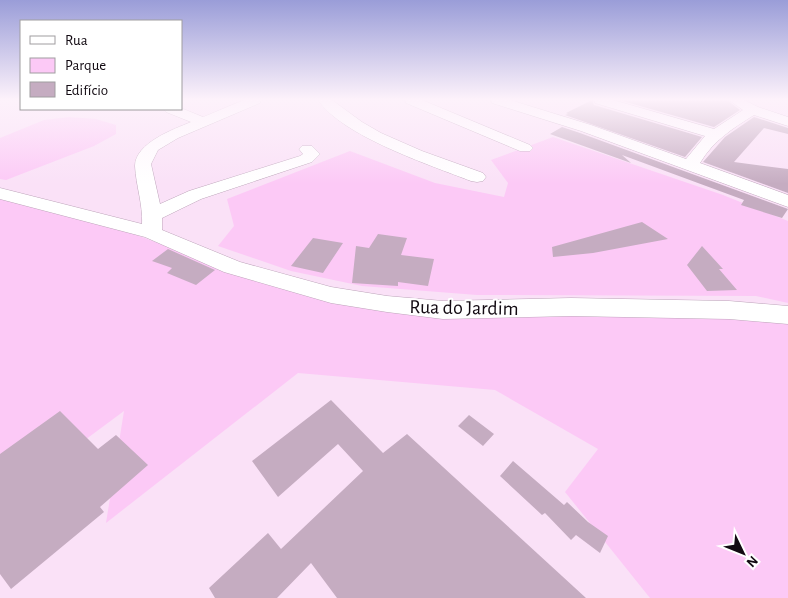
<svg xmlns="http://www.w3.org/2000/svg" width="788" height="598" viewBox="0 0 788 598" font-family="'Alegreya Sans',sans-serif">
	<style>
		.green { fill: #fcc9f6 }
		.building { fill: #c5acc1 }
		.lines { fill: none; stroke-linecap: round; stroke-linejoin: round }
		.minor-casing { stroke: #bda5ba; stroke-width: 1 }
		.minor { fill: #fff; fill-rule: evenodd }
		.labels { text-anchor: middle; stroke-width: 4; stroke-linejoin: round; paint-order: stroke }
		.street-label { font-size: 20px; fill: #120a12; stroke: #fff }
	</style>
	<rect width="100%" height="100%" fill="#fae1f7"/>
	<path class="green" d="M69,117L96,119L116,125V134L94,146L6,180L0,179V138L44,120Z
		M553,137L723,195L788,221V303L756,296L477,295L362,286L291,271L218,246L234,226L227,199L350,151L435,183L504,197L508,183L491,160Z
		M0,199L123,230L230,270L334,301L730,316L788,321V598H650L565,492L598,449L495,390L298,373L106,523L124,411L0,503Z"/>
	<path class="building" d="M592,100L594,105L702,137L685,157L565,115L568,114L566,113Z
		M619,100H727L740,110L714,127Z
		M754,117L788,128V134L764,128L734,162L788,169V193L703,162L725,137Z
		M562,127L580,133L788,209L782,218L741,205L744,200L622,155L631,163L550,134Z
		M642,222L668,239L593,253L553,257L552,247Z
		M378,234L407,238L401,255L434,259L428,286L398,282V286L352,283L356,246L369,248Z
		M313,238L343,243L323,273L291,266Z
		M702,246L723,269H719L737,290L707,291L687,265Z
		M168,249L215,270L196,285L167,273L172,268L152,261Z
		M331,400L383,453L407,434L586,598H337L311,563L277,598H215L209,588L268,533L281,549L363,471L338,444L278,497L252,461Z
		M60,411L98,449L116,435L148,465L100,507L104,512L11,589L0,574V454Z
		M469,415L494,434L483,446L458,426Z
		M513,461L564,505L567,502L588,522L608,536L600,553L576,535L571,540L545,513L542,515L500,476Z"/>
	<g class="lines">
		<g class="minor-casing">
			<path id="minor" d="M244,100H261L260,103L178,138L158,150L151,164L160,204L189,191L300,156L303,154L299,149L302,146H312L320,154L312,162L201,199L162,218V230L240,262L331,287L387,296L443,301L571,298L729,301L788,306V324L729,319L571,316L443,319L387,312L331,303L224,272L145,237L0,199V188L142,224C143,204 136,186 135,166C135,143 174,129 191,122L166,112L164,109L181,108L203,117Z
				M318,100H332L362,122L381,133L422,151L483,173L486,177L483,181L477,182L471,181C430,165 342,136 318,100Z
				M405,100H422L530,145L533,148L530,151H520L406,103Z
				M491,100H510L591,125L686,159L705,136L595,103L594,100H613L714,129L743,110L729,100H744L758,107L788,117V126L754,115C733,128 713,141 700,163L788,195V207L581,131L492,103Z"/>
		</g>
		<use href="#minor" class="minor"/>
	</g>
	<linearGradient id="sky" x2="0" y2="1"><stop stop-color="#9a9dd8"/><stop offset="0.54" stop-color="#fdf2fb"/><stop offset="1" stop-color="#fdf2fb" stop-opacity="0"/></linearGradient>
	<rect width="788" height="184" fill="url(#sky)"/>
	<g class="labels">
		<g class="street-label">
			<text transform="translate(464 307) rotate(1)" y="7">Rua do Jardim</text>
		</g>
	</g>
	<rect x="20" y="20" width="162" height="90" fill="#ffffff" stroke="#a09da0"/>
	<rect x="30" y="36" width="25" height="8" fill="#ffffff" stroke="#a09da0"/>
	<text x="65" y="45" font-size="15" fill="#120a12">Rua</text>
	<rect x="30" y="58" width="25" height="15" fill="#fcc9f6" stroke="#a09da0"/>
	<text x="65" y="70" font-size="15" fill="#120a12">Parque</text>
	<rect x="30" y="82" width="25" height="15" fill="#c5acc1" stroke="#a09da0"/>
	<text x="65" y="95" font-size="15" fill="#120a12">Edifício</text>
	<g transform="translate(743 553) rotate(133)" stroke="#ffffff" stroke-width="4" paint-order="stroke">
	<path d="M0-4L9 19L0 12L-9 19Z" fill="#120a12"/>
	<text y="-8" font-size="14" font-weight="bold" text-anchor="middle" fill="#120a12">N</text>
	</g>
</svg>
